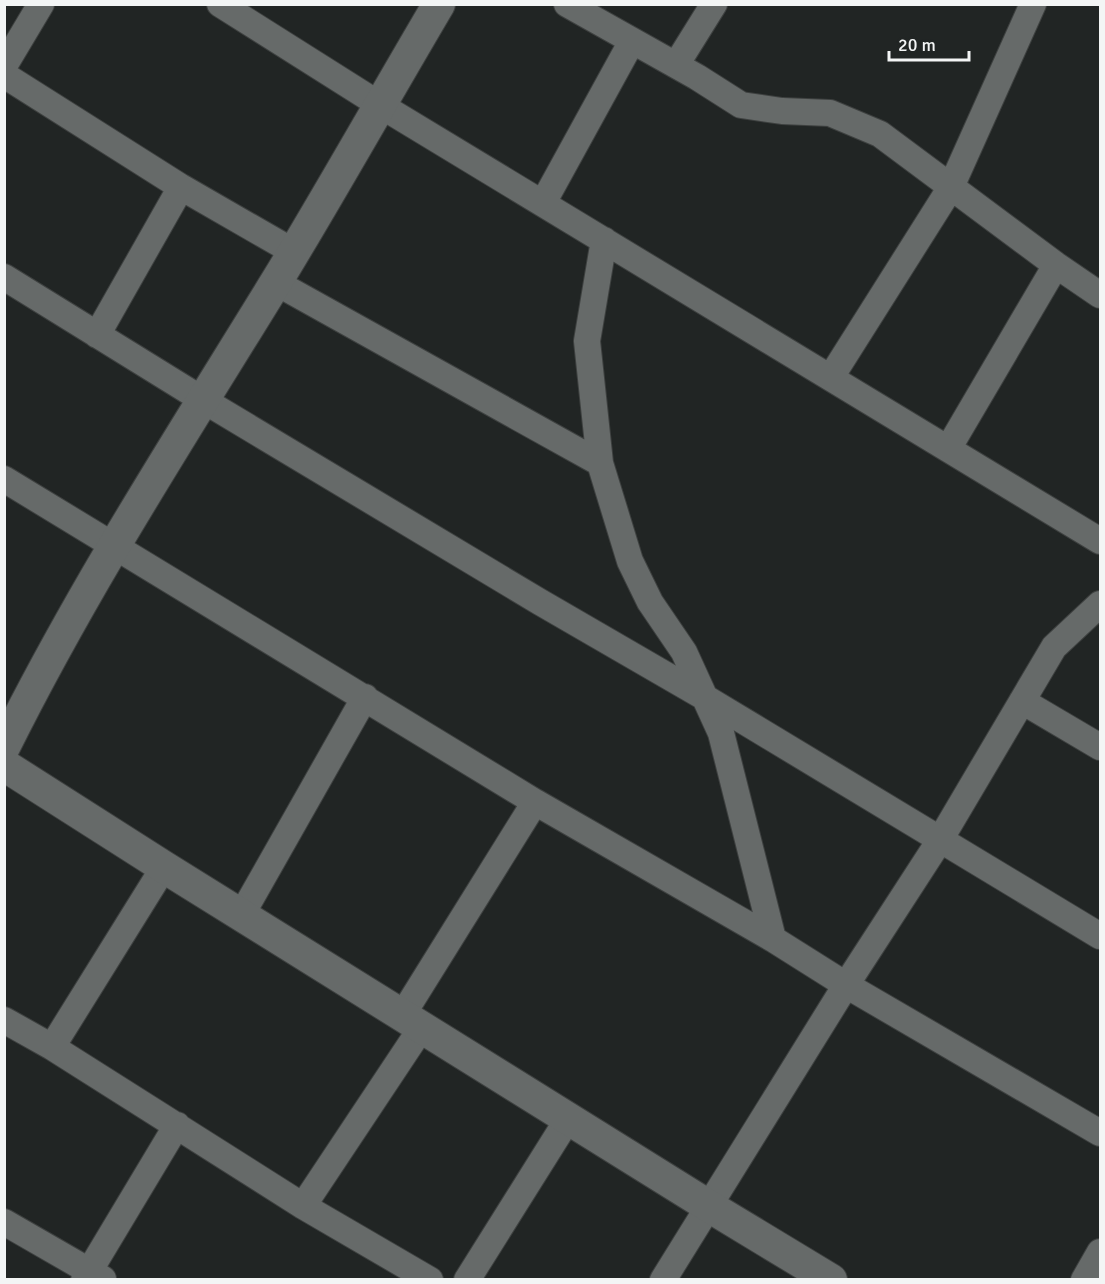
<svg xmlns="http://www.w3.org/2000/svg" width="1105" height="1284" viewBox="0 0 1105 1284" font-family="Signika,sans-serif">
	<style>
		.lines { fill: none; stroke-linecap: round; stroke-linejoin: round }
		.minor-casing { stroke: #3e4140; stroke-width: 28 }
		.tertiary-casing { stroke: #3e4140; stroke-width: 34 }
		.minor { stroke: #666a69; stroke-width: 26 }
		.tertiary { stroke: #666a69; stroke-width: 32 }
	</style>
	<rect width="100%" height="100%" fill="#212524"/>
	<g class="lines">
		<g class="minor-casing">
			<path id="minor" d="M220,4L380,105L1100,541
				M567,4L697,77L741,105L782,111L830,113L880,134L1056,265L1100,295
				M676,65L714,4
				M4,66L41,4
				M4,75L181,187L294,252
				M543,203L632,41
				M604,240L587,341L600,463L630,561L650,602L684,652L721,733L773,939
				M4,277L203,400L540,602L704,697L1100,936
				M275,282L600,463
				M97,335L181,187
				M831,377L951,187L1033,4
				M948,449L1056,265
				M4,479L535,802L773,939L846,985L1100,1133
				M1022,701L1100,747
				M242,914L365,697
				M403,1014L535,802
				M4,1020L52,1047L303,1206L430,1280
				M52,1047L164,867
				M303,1206L422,1027
				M4,1222L103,1279
				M84,1280L177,1125
				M467,1280L568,1119
				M663,1280L846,985L940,840L1054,647L1100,604
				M1084,1280L1100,1252"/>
		</g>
		<g class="tertiary-casing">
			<path id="tertiary" d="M4,747C84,586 182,435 276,282C332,190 384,97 439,4
				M4,765L164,867L707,1205L831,1280"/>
		</g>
		<use href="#minor" class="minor"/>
		<use href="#tertiary" class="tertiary"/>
	</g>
	<rect width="1105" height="1284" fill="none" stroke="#f3f5f5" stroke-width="12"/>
	<path d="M889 51v9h80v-9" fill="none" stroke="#f3f5f5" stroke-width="3"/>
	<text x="898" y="51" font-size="18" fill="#f3f5f5" stroke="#212524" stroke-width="4.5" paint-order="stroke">20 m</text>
</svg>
